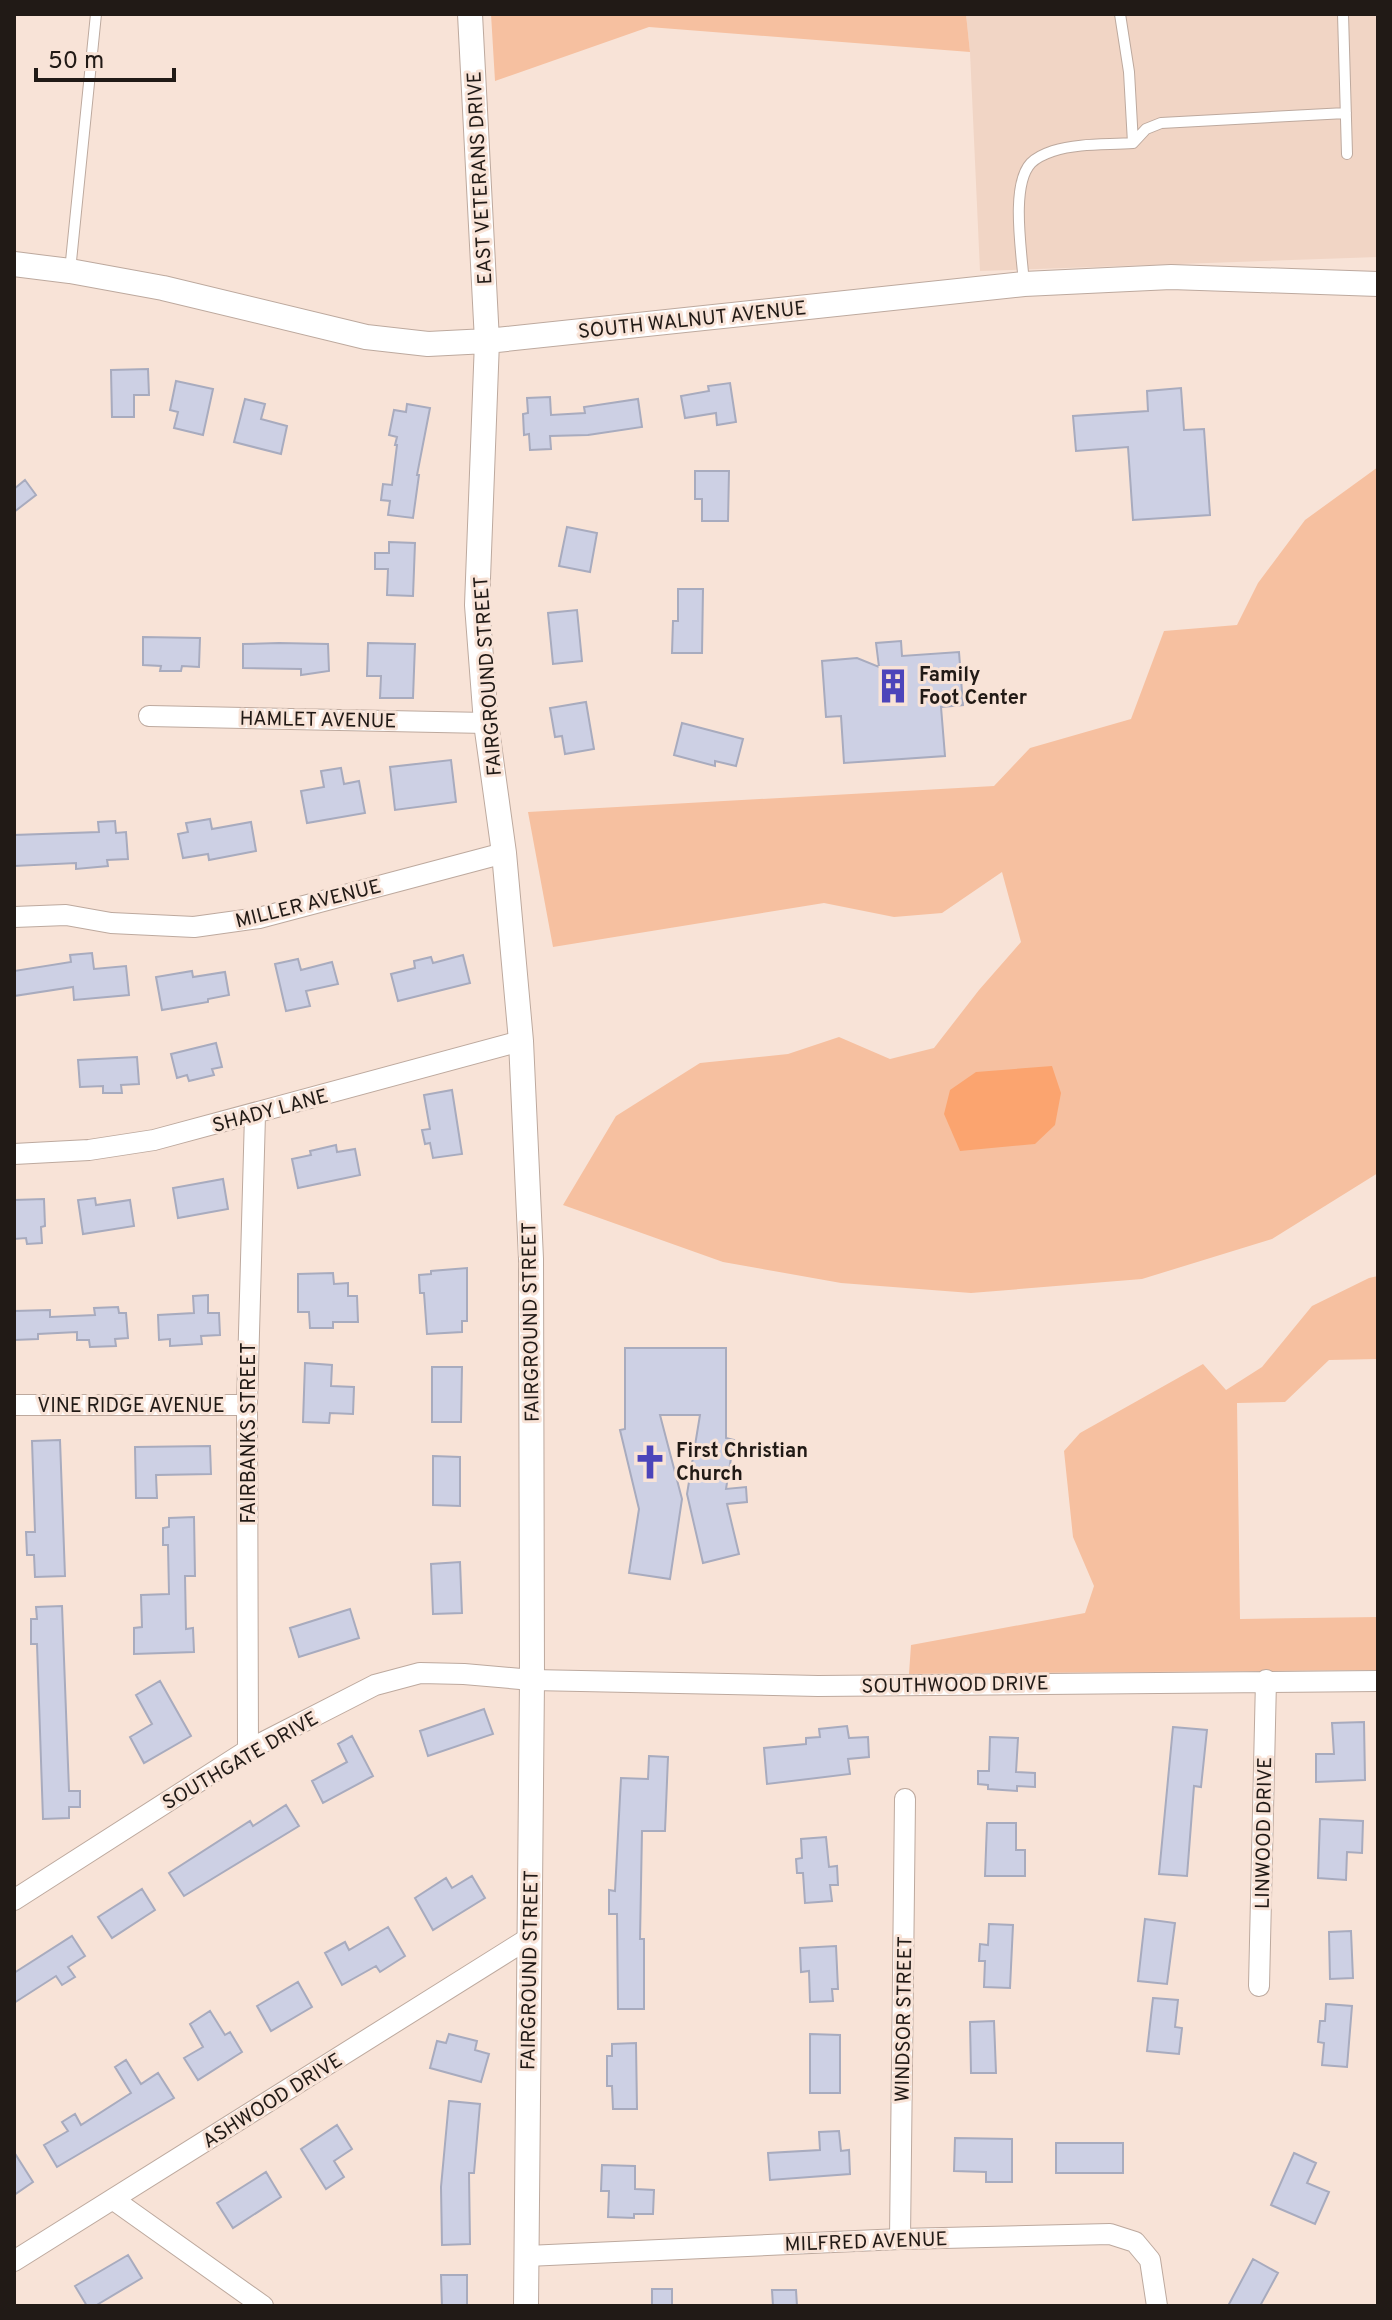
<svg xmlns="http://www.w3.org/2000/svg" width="1392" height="2320" viewBox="0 0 1392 2320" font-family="Overpass,sans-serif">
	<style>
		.built { fill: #f1d5c5 }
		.green { fill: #f6c0a0 }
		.water { fill: #fba46f }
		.building { fill: #cdd0e4; stroke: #a8abbe; stroke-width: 2 }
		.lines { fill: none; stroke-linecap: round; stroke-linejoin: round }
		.service-casing { stroke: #bda99e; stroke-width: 12 }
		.minor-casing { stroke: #bda99e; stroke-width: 22 }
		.tertiary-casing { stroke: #bda99e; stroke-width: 26 }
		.service { stroke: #fff; stroke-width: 10 }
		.minor { stroke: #fff; stroke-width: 20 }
		.tertiary { stroke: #fff; stroke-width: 24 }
		.labels { text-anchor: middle; stroke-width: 6; stroke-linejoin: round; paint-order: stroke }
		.street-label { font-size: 20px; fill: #211a16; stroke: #f8e3d7 }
		.poi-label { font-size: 20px; font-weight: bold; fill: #211a16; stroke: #f8e3d7; text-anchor: start }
	</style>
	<rect width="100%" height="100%" fill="#f8e3d7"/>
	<path class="built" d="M966,14H1378V257L980,271L970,52Z"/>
	<path class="green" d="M491,14H966L970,52L649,27L495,81Z
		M1378,467V1173L1272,1239L1142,1279L971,1293L841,1283L723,1262L563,1205L616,1116L700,1063L788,1054L839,1037L890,1059L934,1048L979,990L1021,942L1002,872L942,913L894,917L824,903L553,947L528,812L994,786L1030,748L1131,719L1164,631L1237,625L1258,583L1305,520Z
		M1378,1276V1359L1329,1360L1285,1402L1237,1403L1240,1619L1378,1617V1670L909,1674L911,1645L1085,1613L1094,1586L1073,1537L1064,1451L1080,1433L1203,1364L1226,1390L1262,1367L1312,1306L1369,1278Z"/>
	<path class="water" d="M1052,1066L1061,1093L1055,1125L1035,1144L960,1151L944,1114L950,1090L976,1072Z"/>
	<path class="building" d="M148,369L149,395H134V417H112L111,370Z
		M176,381L213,389L203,435L174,428L178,412L170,410Z
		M730,383L736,422L717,425L716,413L685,418L681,396L709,391L708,386Z
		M1181,388L1184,430L1204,429L1210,515L1133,520L1128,447L1076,451L1073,416L1148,411L1147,391Z
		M550,397L551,415L585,413L584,407L638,399L642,427L588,435L550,436L551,449L530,450L529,434L524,435L523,414L528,413L527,398Z
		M245,399L265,404L261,419L287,426L281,454L234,442Z
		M407,404L430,408L417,475H419L413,518L388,515L390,501L381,500L383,484L392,485L397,445H395L397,437L389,435L394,410L406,412Z
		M695,471H729L728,521H702V499H695Z
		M25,480L36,495L14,512V489Z
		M567,527L597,533L590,572L559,566Z
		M389,542L415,543L413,596L387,595L388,569H375V553H389Z
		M678,589H703L702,653H672L673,621H678Z
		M577,610L582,661L553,664L548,613Z
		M143,637L200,638L199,667L182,666L181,671H160L161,666L143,665Z
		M901,641L902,656L959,652L963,705L941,707L945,756L844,763L841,716L826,717L822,661L857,658L879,667L876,643Z
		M279,643L328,644L329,671L301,675V669L243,668V644Z
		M368,643L415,644L413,698H380L381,676H367Z
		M586,702L594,749L565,754L562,736L555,737L550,708Z
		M682,723L743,739L736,766L715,761V766L674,755Z
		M451,760L456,802L395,810L390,767Z
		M341,768L344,784L359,781L365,813L307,823L301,791L324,787L321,771Z
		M210,819L212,829L251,822L256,851L209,860L208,854L183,858L178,834L188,832L186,823Z
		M115,821L116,833L126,832L128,859L107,860L108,866L76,869V863L14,866V835L99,832L98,822Z
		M92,953L94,969L126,966L129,995L74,1000L73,987L14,996V971L71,962L70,955Z
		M463,955L470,983L398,1001L391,974L415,968L414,961L431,957L433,963Z
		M298,959L301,970L332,962L338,984L306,991L310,1006L286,1011L275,964Z
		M192,971L193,977L225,972L229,995L208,999V1002L162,1010L156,977Z
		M216,1043L222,1067L212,1069L214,1075L189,1081L187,1075L177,1078L171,1054Z
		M137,1057L139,1084L121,1085L122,1093H103V1086L80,1087L78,1060Z
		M452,1090L462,1154L433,1158L430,1143L425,1144L422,1130L430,1129L424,1095Z
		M336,1145L337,1152L355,1149L360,1175L298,1188L292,1159L311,1155L310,1151Z
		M223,1179L228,1209L178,1218L173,1188Z
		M95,1198L96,1205L130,1200L134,1226L83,1234L78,1200Z
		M44,1199L45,1226L41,1227L42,1243L27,1244L26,1238L14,1239V1200Z
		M467,1268V1321H462V1332L427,1334L424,1293H420L419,1275L431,1274V1271Z
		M333,1273L334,1284L348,1283V1296H357L358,1322H333V1328H310L309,1312H298V1274Z
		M208,1295V1313H219L220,1335L201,1336L202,1344L170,1346V1339L159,1340L158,1315L194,1313L193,1296Z
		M118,1307L119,1313H126L128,1338L115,1339L116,1346L90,1347L89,1340H77V1332L38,1334V1339L14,1340V1311L50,1310V1317L95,1315L94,1308Z
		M625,1348H726V1438L734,1440L726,1489L746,1487L747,1502L727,1504L739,1554L703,1563L687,1494L700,1415H660L682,1499L670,1579L629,1573L639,1509L620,1430L625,1429Z
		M305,1363L332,1365L331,1386L354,1387L353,1414L330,1413L329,1423L303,1422Z
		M432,1367H462L461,1422H432Z
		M60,1440L65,1576L35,1577L34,1555H27L26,1532H35L32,1441Z
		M210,1446L211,1474L156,1475L157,1498H136L135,1447Z
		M433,1456L460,1457V1506L433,1505Z
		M194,1517L195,1576H185L186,1629L193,1628L194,1652L134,1654V1628L142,1627L141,1595L169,1594L168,1545H163V1528L169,1527V1518Z
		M460,1562L462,1613L433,1614L431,1564Z
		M62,1606L69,1791H80V1807H69V1818L43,1819L37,1644H31V1619H37L36,1607Z
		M350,1609L359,1638L299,1657L290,1628Z
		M160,1681L191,1736L144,1763L130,1737L152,1724L136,1695Z
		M484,1709L493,1734L428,1756L420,1731Z
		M1364,1722L1365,1780L1316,1782V1754H1334L1332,1723Z
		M847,1726L849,1738L868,1737L869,1757L848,1759L850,1774L767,1784L764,1748L806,1744V1738L820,1737L819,1729Z
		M1173,1727L1207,1730L1201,1787L1194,1786L1187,1876L1159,1874Z
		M352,1736L373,1776L323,1803L312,1781L347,1762L338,1744Z
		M990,1737L1018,1738L1016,1772L1035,1773V1787L1017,1786V1791L988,1789V1785L978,1784V1771H989Z
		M649,1756L668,1757L665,1831H642L640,1939H644V2009H618L617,1914H609V1890L615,1891L621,1778L648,1779Z
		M286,1805L299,1826L184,1896L169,1873L250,1821L253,1826Z
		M1320,1819L1363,1821L1362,1853L1347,1852L1346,1880L1318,1878Z
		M987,1823H1016V1850H1025V1876H985Z
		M826,1837L829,1867L837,1866L838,1885H830L832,1901L805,1903L803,1873H797L796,1859L802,1858L801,1839Z
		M472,1876L485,1898L433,1930L415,1898L446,1878L452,1888Z
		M142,1889L155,1910L112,1938L98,1917Z
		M1145,1919L1175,1923L1167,1984L1138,1981Z
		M989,1924L1013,1925L1010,1988L984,1987L985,1961H979L980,1944L988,1945Z
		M388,1927L405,1956L380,1972L376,1966L342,1985L325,1953L345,1942L349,1950Z
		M1351,1931L1353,1978L1330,1979L1329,1932Z
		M72,1936L85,1956L68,1967L75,1977L62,1985L56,1976L14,2003V1973Z
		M836,1946L838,1989H832L833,2001L810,2002L809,1971L801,1972L800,1948Z
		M298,1982L312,2007L271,2031L257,2006Z
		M1153,1998L1178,2000L1175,2027L1182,2028L1179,2054L1147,2051Z
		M1326,2004L1352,2006L1347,2067L1322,2065L1324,2043L1318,2042L1320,2021H1325Z
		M210,2011L225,2035L230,2032L242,2052L198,2080L184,2058L203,2047L190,2024Z
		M994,2021L996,2073H971L970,2022Z
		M449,2034L477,2041L475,2050L489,2054L481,2082L430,2068L437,2041L446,2043Z
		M810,2034L840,2035V2093H810Z
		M636,2043L637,2109H613L612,2086H607V2056H612V2044Z
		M126,2060L141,2084L158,2073L174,2098L57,2167L44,2145L68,2131L62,2122L75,2114L81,2125L131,2093L115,2067Z
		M449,2101L480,2104L474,2173H469L470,2244L442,2245L441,2187Z
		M337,2125L352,2149L334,2161L344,2177L326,2189L301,2149Z
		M839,2131L841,2151L849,2150L850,2174L770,2180L768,2153L820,2150L819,2132Z
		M955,2138L1012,2139V2182H986V2172L954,2171Z
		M1056,2143H1123V2173H1056Z
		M14,2152L33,2182L14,2195Z
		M1294,2153L1316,2163L1307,2183L1329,2192L1315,2224L1271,2205Z
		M602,2165L635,2166V2189L654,2190L653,2214H634V2218L608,2217L609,2191H601Z
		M266,2172L281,2197L233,2228L217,2203Z
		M128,2255L142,2278L95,2306H87L75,2286Z
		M1253,2259L1278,2273L1260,2306H1228Z
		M441,2275H467V2306H442Z
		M652,2289H672V2306H652Z
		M772,2290H796L797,2306H773Z"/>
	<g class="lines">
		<g class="service-casing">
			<path id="service" d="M1343,14L1347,154
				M1133,143L1146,129L1161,123L1346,113
				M70,271L96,14
				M1024,284C1022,254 1010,185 1031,163C1036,158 1047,153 1053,151C1078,143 1107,145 1133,143L1129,72L1120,14"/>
		</g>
		<g class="minor-casing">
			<path id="minor" d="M149,716L486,723
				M14,917L66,915L111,923L194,927L259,918L504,853
				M14,1154L89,1150L154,1140L521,1041
				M14,1405H247
				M248,1750L247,1405L255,1115
				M14,1900L248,1750L375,1685L420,1673L464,1674L532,1680L818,1686L1378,1681
				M1259,1986L1266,1680
				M114,2200L263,2306
				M900,2239L905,1799
				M527,2256L900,2239L1110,2234L1135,2242L1150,2260L1157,2306
				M14,2261L529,1938"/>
		</g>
		<g class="tertiary-casing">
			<path id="tertiary" d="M470,14L487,341L477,605L486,723L504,853L521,1041L531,1259L532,1680L526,2306
				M14,264L70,271L163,288L366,337L428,344L487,341L1024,284L1171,277L1378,284"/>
		</g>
		<use href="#service" class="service"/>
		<use href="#minor" class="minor"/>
		<use href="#tertiary" class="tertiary"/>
	</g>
	<defs>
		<g id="building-bare" transform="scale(2.76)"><path d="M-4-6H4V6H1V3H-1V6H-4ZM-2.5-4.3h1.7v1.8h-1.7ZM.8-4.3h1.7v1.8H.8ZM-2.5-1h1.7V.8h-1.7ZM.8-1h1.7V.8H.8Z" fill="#4c44ba" stroke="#f8e3d7" stroke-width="2.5" paint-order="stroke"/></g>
		<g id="church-bare" transform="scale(2.76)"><path d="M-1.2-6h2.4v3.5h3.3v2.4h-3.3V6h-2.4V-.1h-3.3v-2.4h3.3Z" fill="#4c44ba" stroke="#f8e3d7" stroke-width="2.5" paint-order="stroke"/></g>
	</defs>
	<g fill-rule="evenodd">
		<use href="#building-bare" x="893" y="686"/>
		<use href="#church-bare" x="650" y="1462"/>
	</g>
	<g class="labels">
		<g class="street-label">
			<text transform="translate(479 178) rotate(-93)" y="7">EAST VETERANS DRIVE</text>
			<text transform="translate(692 319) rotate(-6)" y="7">SOUTH WALNUT AVENUE</text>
			<text transform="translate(487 676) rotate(-94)" y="7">FAIRGROUND STREET</text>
			<text transform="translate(318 719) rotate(1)" y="7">HAMLET AVENUE</text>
			<text transform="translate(308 903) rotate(-14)" y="7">MILLER AVENUE</text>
			<text transform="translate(270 1110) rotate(-15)" y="7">SHADY LANE</text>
			<text transform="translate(530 1322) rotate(-91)" y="7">FAIRGROUND STREET</text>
			<text x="131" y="1412">VINE RIDGE AVENUE</text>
			<text transform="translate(248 1433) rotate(-90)" y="7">FAIRBANKS STREET</text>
			<text transform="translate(955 1684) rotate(-1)" y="7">SOUTHWOOD DRIVE</text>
			<text transform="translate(240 1760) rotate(-30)" y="7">SOUTHGATE DRIVE</text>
			<text transform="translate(1263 1833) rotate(-89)" y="7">LINWOOD DRIVE</text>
			<text transform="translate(529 1970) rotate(-89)" y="7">FAIRGROUND STREET</text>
			<text transform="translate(903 2019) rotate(-89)" y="7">WINDSOR STREET</text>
			<text transform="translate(272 2100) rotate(-32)" y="7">ASHWOOD DRIVE</text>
			<text transform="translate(866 2241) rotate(-2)" y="7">MILFRED AVENUE</text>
		</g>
		<g class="poi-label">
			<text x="919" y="681">Family<tspan x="919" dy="23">Foot Center</tspan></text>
			<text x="676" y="1457">First Christian<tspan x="676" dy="23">Church</tspan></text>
		</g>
	</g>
	<rect width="1392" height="2320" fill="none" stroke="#211a16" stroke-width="32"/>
	<path d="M36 68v12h138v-12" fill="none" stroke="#211a16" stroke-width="4"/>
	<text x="48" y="68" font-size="24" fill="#211a16" stroke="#f8e3d7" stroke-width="6" paint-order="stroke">50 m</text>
</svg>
